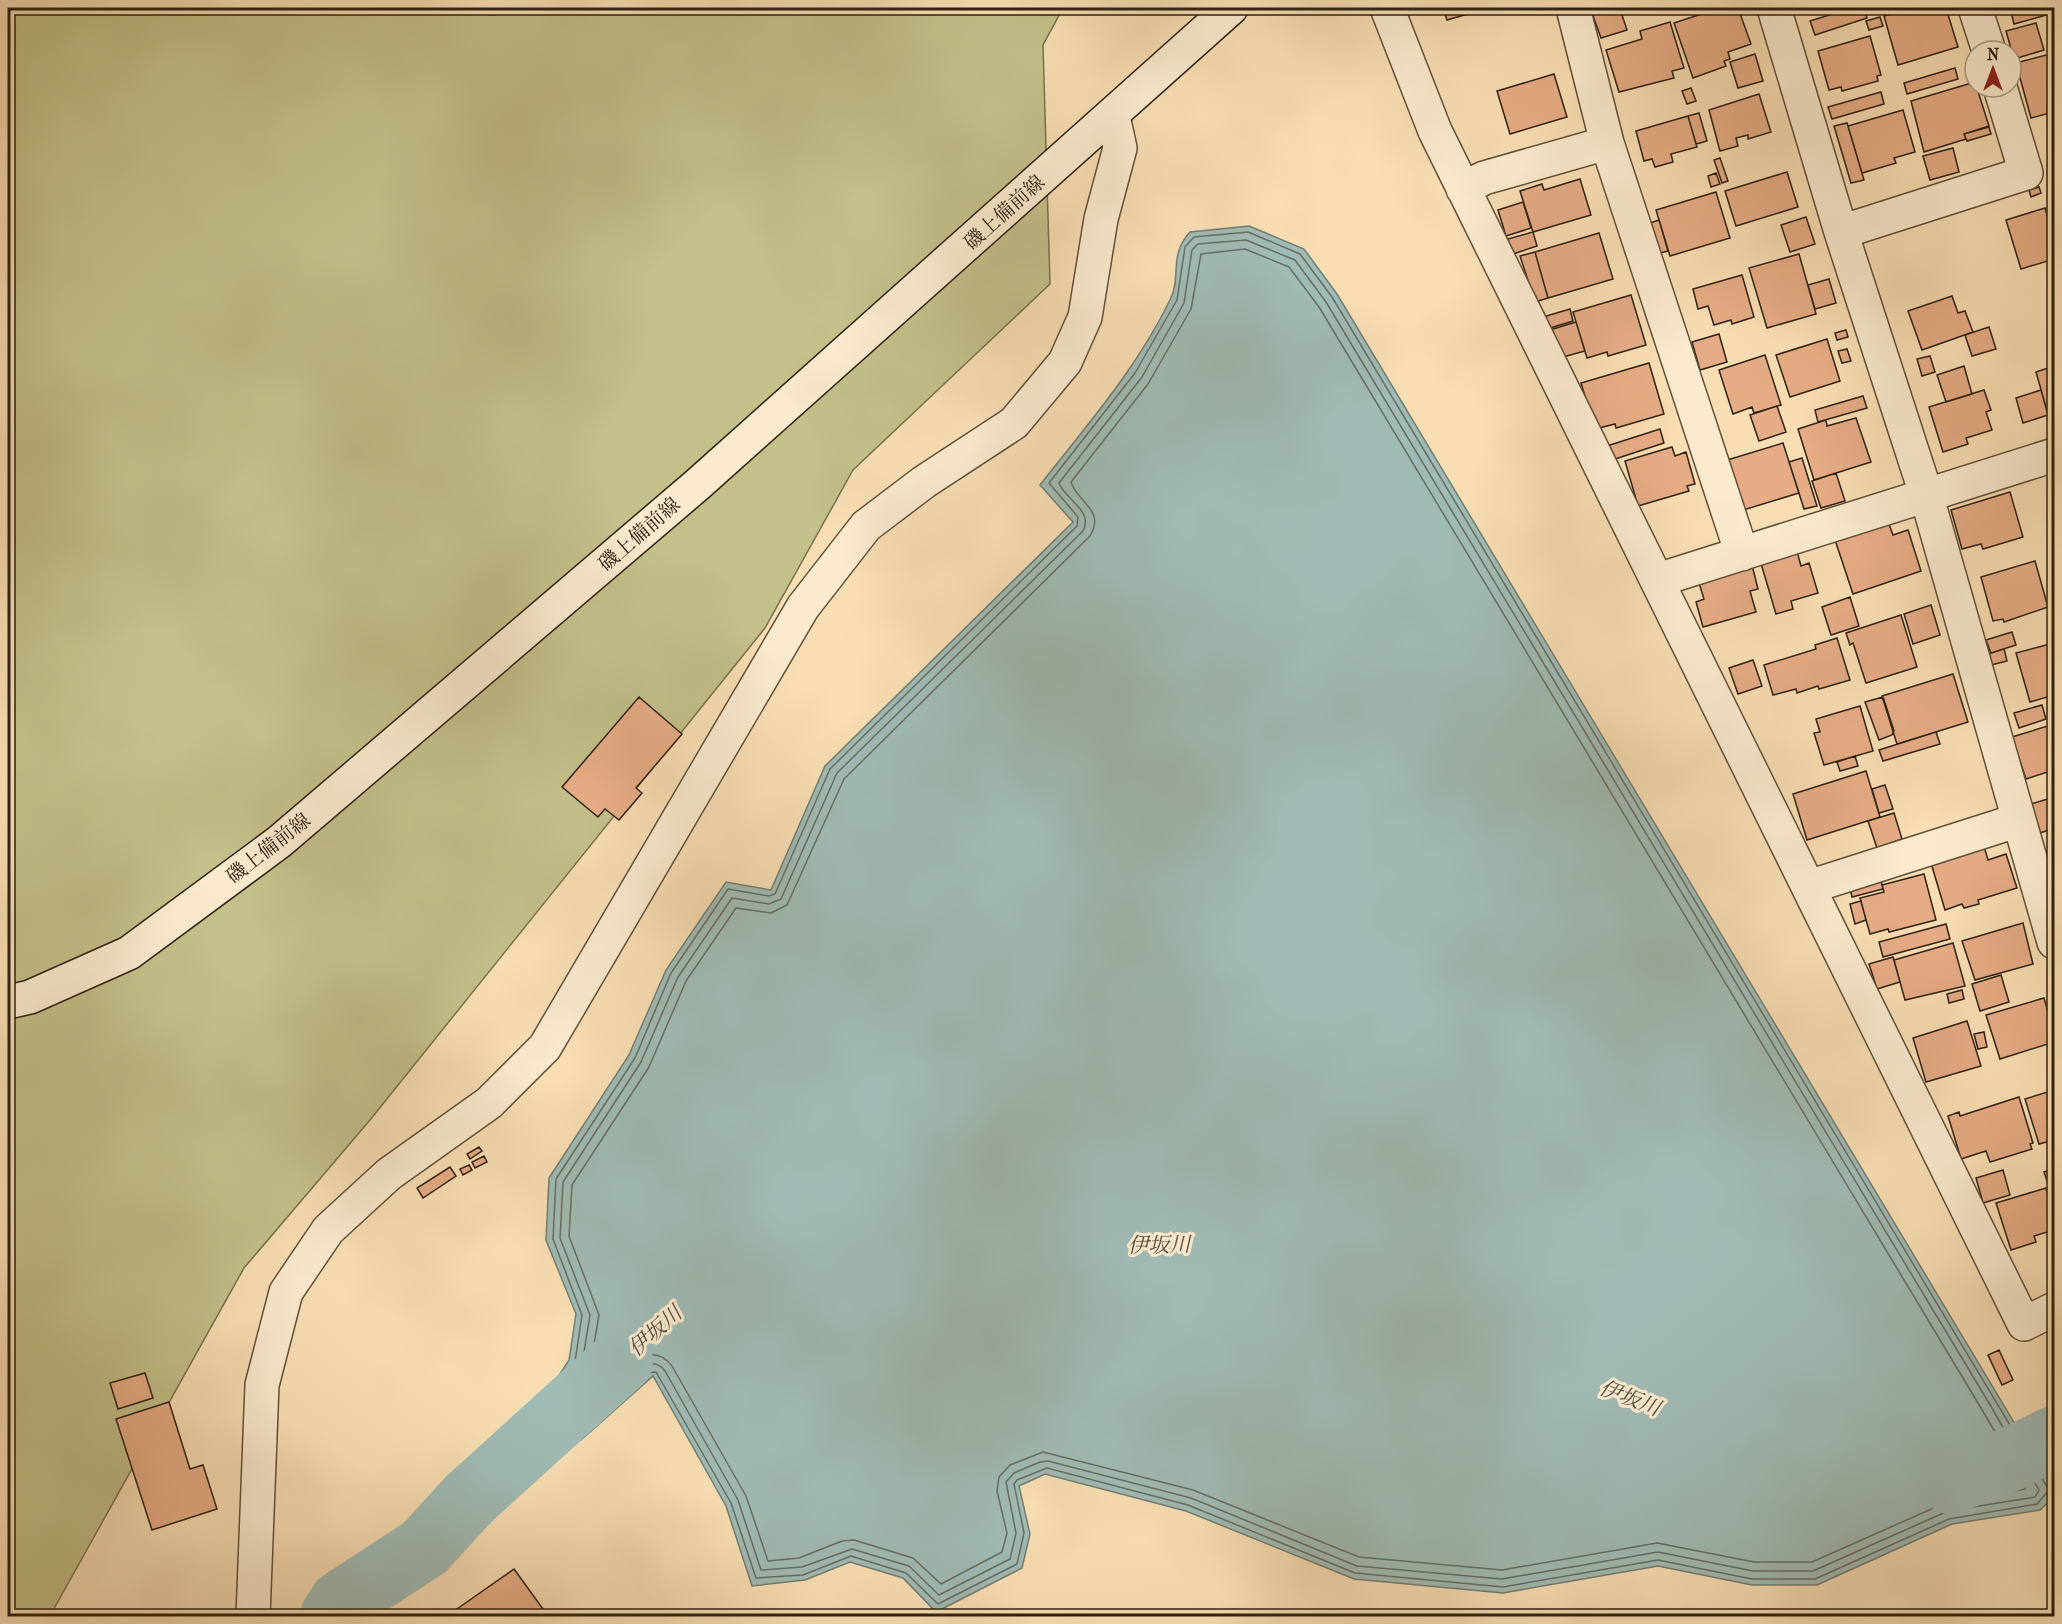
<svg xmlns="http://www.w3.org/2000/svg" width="2062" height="1624" viewBox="0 0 2062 1624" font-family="'IM FELL French Canon','Noto Serif JP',serif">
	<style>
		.green { fill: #c3c089; stroke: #78704e; stroke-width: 1.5 }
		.water { fill: #a0bbb5; stroke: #727d74; stroke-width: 1.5 }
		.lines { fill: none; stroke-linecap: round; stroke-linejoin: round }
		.shore { stroke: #666e64; stroke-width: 1.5 }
		.river { stroke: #a0bbb5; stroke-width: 64 }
		.building { fill: #e6ac85; stroke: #2d2112; stroke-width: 1.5 }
		.minor-casing { stroke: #60503a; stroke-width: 36 }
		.secondary-casing { stroke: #2d2112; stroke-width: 36 }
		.minor { stroke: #fbeace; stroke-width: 33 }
		.secondary { stroke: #fbeace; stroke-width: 33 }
		.labels { text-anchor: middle; stroke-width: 6; stroke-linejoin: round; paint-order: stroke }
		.street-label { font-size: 20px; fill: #2d2112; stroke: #fbeace }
		.water-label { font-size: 21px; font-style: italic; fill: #504f43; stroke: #fbeace }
	</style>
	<rect width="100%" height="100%" fill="#f9deb3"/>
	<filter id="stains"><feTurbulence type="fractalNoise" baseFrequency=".00333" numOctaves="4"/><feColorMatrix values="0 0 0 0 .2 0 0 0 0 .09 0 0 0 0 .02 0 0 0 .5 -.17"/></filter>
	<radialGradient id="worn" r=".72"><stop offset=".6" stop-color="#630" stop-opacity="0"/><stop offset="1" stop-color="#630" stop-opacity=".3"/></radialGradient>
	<path class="green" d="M8,8H1063L1043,45L1050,284L853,470L765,628L370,1120L244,1268L51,1614L45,1616H8Z"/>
	<path class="water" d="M1249,226L1304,249L1337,294L2054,1489V1497L2040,1510L1952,1524L1817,1585H1752L1658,1566L1503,1593L1354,1579L1186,1511L1045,1474L1019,1486L1030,1534L1022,1568L936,1612L903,1578L850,1562L805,1580L752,1586L726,1506L653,1376L581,1440L538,1408L569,1360L576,1314L546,1240L549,1178L629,1055L666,970L726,882L771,890L825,766L1073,522L1040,485C1087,425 1137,368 1170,300C1182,276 1168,256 1190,232Z"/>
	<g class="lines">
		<path class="shore" d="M1248,232L1300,254L1332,297L2049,1490L2037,1504L1949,1519L1815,1579H1752L1658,1560L1503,1587L1355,1573L1188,1505L1047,1468L1017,1480L1014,1484L1024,1533L1017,1564L938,1604L906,1573L851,1556L803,1575L756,1578L731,1503L656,1372L647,1373L581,1431L548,1407L575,1362L582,1315L553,1239L556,1179L635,1058L671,973L728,889L769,896L775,894L830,769L1077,526L1078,517L1049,483L1135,373L1177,300L1185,247L1194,237Z
			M1246,240L1295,260L1326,302L1989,1403L2039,1490L2035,1497L1948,1511L1813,1571H1753L1658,1552L1502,1579L1357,1566L1191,1498L1048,1461L1040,1462L1014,1473L1006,1482L1016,1533L1010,1559L939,1595L909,1566L852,1549L802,1567L761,1570L738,1500L665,1371C659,1363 651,1362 643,1367L581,1422L558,1405L582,1364L590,1315L560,1238L563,1182L641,1062L678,977L732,898L769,904L781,899L837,773L1083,531C1094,510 1064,499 1059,483L1142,377L1184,303L1192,250L1198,244Z
			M1245,249L1289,267L1319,307L1981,1408L2026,1485L2025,1489L1945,1503L1812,1562H1754L1657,1543L1502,1570L1359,1557L1193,1490L1043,1452L1010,1465L999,1477L997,1491L1007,1533L1002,1552L941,1584L913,1558L854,1540L842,1541L799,1558L768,1561L746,1496L672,1366C663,1354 652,1352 639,1358L581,1410L570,1403L590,1367L599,1315L569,1236L572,1185L649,1067L686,981L736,908L771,913L787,905L844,779L1090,536C1106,510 1077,502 1071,482L1148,384L1191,309L1201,254Z"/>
		<path class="river" d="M1950,1482L2011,1459L2054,1438
			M332,1616L341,1602L424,1548L469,1499L621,1361"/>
	</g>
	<path class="building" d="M1443,8H1488L1447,20Z
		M1608,8L1609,11L1620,9L1627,30L1601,38L1592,13Z
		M1720,8H1738L1751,44L1728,52L1730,59L1724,61L1726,66L1693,78L1674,23Z
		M1852,8H1864L1867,18L1815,35L1810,21Z
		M1913,8H1946L1958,47L1898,65L1884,16Z
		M2010,8H2054V13L2014,24Z
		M1880,17L1883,26L1869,30L1866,21Z
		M1670,22L1684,68L1672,71L1674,78L1619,92L1606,50L1642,39L1640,31Z
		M2036,23L2044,50L2014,59L2006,31Z
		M1870,36L1881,75L1877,76L1878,81L1842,91L1841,87L1829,90L1818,51Z
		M2054,53V112L2031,118L2016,63Z
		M1755,54L1763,81L1738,88L1730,62Z
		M1955,68L1958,79L1907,94L1904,83Z
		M1554,74L1567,117L1510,134L1497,91Z
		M1975,82L1989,126L1964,134L1966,139L1924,152L1911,101Z
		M1691,88L1696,101L1687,104L1682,91Z
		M1881,92L1884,104L1832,119L1828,107Z
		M1759,94L1771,132L1748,139V135L1736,138L1738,146L1720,151L1709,110Z
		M1903,110L1915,152L1894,158L1896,163L1862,173L1848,126Z
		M1699,113L1707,141L1696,144L1688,116Z
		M1688,116L1697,147L1671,154L1673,162L1655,167L1652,159L1644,161L1636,131Z
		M1847,123L1864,180L1851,183L1834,126Z
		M1989,127L1991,134L1967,141L1964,134Z
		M1953,148L1959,172L1930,180L1923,156Z
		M1720,158L1728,181L1722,183L1714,160Z
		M1787,172L1798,207L1736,226L1725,191Z
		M1716,173L1720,184L1711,187L1708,176Z
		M1580,179L1591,215L1533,232L1520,191L1542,184L1544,190Z
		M2039,187L2041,193L2031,197L2029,190Z
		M1716,192L1730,238L1670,256L1656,210Z
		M1523,202L1531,228L1506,236L1498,210Z
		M2045,208L2054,240V259L2021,269L2006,220Z
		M1806,217L1815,244L1790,252L1781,225Z
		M1659,220L1668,251L1660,253L1650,223Z
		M1533,232L1537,246L1513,254L1508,239Z
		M1599,233L1613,279L1548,298L1535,252Z
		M1535,252L1548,298L1535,302L1520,256Z
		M1799,254L1816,314L1767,328L1749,268Z
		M1742,275L1754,317L1732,324L1731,320L1714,325L1708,306L1698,309L1693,289Z
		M1829,279L1836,303L1815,309L1808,285Z
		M1631,295L1646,345L1608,356L1607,352L1587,358L1573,312Z
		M1952,296L1958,313L1965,311L1973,332L1922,350L1908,311Z
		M1570,309L1573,321L1547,329L1543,317Z
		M1576,322L1585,351L1559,358L1550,330Z
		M1989,327L1996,349L1972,356L1965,335Z
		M1846,330L1848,337L1837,340L1835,333Z
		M1719,334L1727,362L1700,370L1692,342Z
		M1827,339L1840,381L1790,397L1776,355Z
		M1847,349L1851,361L1842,363L1838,351Z
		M1765,355L1781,405L1754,413L1752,407L1733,414L1719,370Z
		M1930,356L1935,372L1922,376L1917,359Z
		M1649,363L1664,414L1616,428L1615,424L1595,429L1581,383Z
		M1964,366L1972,394L1946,402L1937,375Z
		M2054,366V417L2049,418L2036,372Z
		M1984,390L1991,410L1986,412L1992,430L1966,438L1968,444L1943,452L1929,407Z
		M2041,390L2048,415L2023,423L2016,398Z
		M1863,396L1867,408L1818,422L1815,410Z
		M1777,406L1786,432L1759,441L1750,415Z
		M1856,418L1871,462L1814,480L1798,429L1826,420L1827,426Z
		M1660,429L1664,443L1612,460L1607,446Z
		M1783,443L1799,493L1740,511L1724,461Z
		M1672,447L1675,456L1686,452L1695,484L1687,486L1689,491L1638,506L1625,461Z
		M1802,458L1817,506L1804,509L1789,462Z
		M1836,473L1845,501L1821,508L1812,481Z
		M2010,492L2023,537L1983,549L1981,544L1962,549L1951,510Z
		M1887,519L1893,535L1908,530L1921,571L1853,594L1834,537Z
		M1796,548L1801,566L1809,563L1818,593L1791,601L1793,609L1776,614L1760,560Z
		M1751,561L1758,589L1750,591L1756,612L1703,627L1696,602L1704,599L1699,583Z
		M2035,561L2048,607L2004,622L2003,619L1993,621L1981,577Z
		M1850,597L1859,626L1831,635L1822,607Z
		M1931,605L1940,635L1913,644L1904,614Z
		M1901,615L1917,667L1866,683L1853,643L1850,645L1846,633Z
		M2012,632L2016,645L1991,653L1986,640Z
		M1837,638L1850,680L1819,689L1818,686L1797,693L1796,689L1773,695L1764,665L1816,649L1815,645Z
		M2054,643V695L2030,702L2016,653Z
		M2004,649L2007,661L1991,665L1988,654Z
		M1753,660L1762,686L1738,694L1729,668Z
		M1953,674L1968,722L1897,744L1882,696Z
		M639,697L682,734L636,788L642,793L619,820L605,809L598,817L562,787Z
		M1883,697L1894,731L1892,735L1879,740L1865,702Z
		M2042,705L2046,719L2019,728L2014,713Z
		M1860,706L1873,751L1824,765L1814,733L1820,732L1816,719Z
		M2054,724V770L2026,779L2012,737Z
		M1936,732L1940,744L1883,761L1879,750Z
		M1855,756L1858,766L1840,771L1837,762Z
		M1866,771L1880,817L1807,840L1793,794Z
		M1885,785L1893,809L1879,813L1872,789Z
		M2054,797V829L2039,833L2031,804Z
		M1894,813L1902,839L1877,848L1868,821Z
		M1984,846L1988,860L2006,854L2017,888L1978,900L1979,904L1964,908L1962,904L1945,910L1931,863Z
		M1924,874L1936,920L1889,932L1888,929L1870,934L1860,898L1884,892L1882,885Z
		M1880,876L1883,889L1852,897L1849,884Z
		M1861,901L1866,920L1855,924L1850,904Z
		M2023,923L2033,964L1975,980L1962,941Z
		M1946,924L1950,939L1883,957L1879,942Z
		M1953,943L1965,986L1905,1000L1894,960Z
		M1893,957L1900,982L1877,989L1869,964Z
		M2001,975L2009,1002L1980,1011L1972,984Z
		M1962,990L1964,999L1949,1003L1947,994Z
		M2044,998L2054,1033V1042L2000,1059L1986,1015Z
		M1967,1021L1981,1066L1926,1082L1913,1038Z
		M1984,1032L1987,1047L1978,1049L1974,1034Z
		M2054,1090V1140L2039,1144L2025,1099Z
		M2019,1097L2033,1143L2030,1144L2032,1149L1990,1162L1986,1151L1961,1159L1948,1116L1959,1112L1960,1116Z
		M479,1147L482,1151L470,1159L467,1154Z
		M484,1156L487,1162L475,1168L472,1162Z
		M469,1165L472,1170L463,1175L460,1169Z
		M450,1167L456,1176L423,1198L417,1188Z
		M2052,1169L2054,1184L2049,1187L2044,1172Z
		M2003,1170L2010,1195L1983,1203L1976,1178Z
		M2046,1188L2054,1215V1230L2034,1236L2036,1242L2011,1250L1996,1203Z
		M1999,1350L2013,1380L2002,1385L1988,1355Z
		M145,1373L153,1398L118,1409L110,1383Z
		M169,1402L190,1469L203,1465L217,1509L152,1530L116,1419Z
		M514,1569L543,1609L532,1616H447Z"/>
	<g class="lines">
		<g class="minor-casing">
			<path id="minor" d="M1387,8L1435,131L2024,1324L2054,1309
				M1573,8L1607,143
				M1774,8L1841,232L1926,494L2019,820
				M1975,8L1989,51
				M1463,189L1484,178L1607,143L1742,554
				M1841,232L2026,173L2000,87
				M1658,580L2054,455
				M1809,887L2019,820L2054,942
				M253,1616L262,1385L286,1292L328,1230L389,1174L489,1103L545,1047L803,607L866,526L924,482L1014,423L1065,362L1085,317L1101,219L1120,148L1113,116"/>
		</g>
		<g class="secondary-casing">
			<path id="secondary" d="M8,1002L30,997L129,953L279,842L697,485L1231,8"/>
		</g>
		<use href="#minor" class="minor"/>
		<use href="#secondary" class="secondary"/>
	</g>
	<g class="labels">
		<g class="street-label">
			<text transform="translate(1004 212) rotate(-42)" y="7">磯上備前線</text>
			<text transform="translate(639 534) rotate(-41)" y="7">磯上備前線</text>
			<text transform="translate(268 848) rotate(-38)" y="7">磯上備前線</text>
		</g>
		<g class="water-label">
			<text transform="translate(1159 1245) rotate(-1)" y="7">伊坂川</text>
			<text transform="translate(655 1331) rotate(-42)" y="7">伊坂川</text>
			<text transform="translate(1630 1398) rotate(21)" y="7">伊坂川</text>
		</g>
	</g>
	<rect width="2062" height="1624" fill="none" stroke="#f9deb3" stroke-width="30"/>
	<rect x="9" y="9" width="2044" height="1606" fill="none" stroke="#2d2112" stroke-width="3"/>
	<rect x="15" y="15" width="2032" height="1594" fill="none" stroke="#2d2112" stroke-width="1.5"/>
	<g transform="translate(1993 69)"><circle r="28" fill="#fbeace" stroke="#a99a83" stroke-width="1.5"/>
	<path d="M0-4.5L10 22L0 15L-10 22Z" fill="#8f2418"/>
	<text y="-9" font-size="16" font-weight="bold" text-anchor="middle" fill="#2d2112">N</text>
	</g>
	<rect width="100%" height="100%" filter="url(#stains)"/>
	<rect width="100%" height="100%" fill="url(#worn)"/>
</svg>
